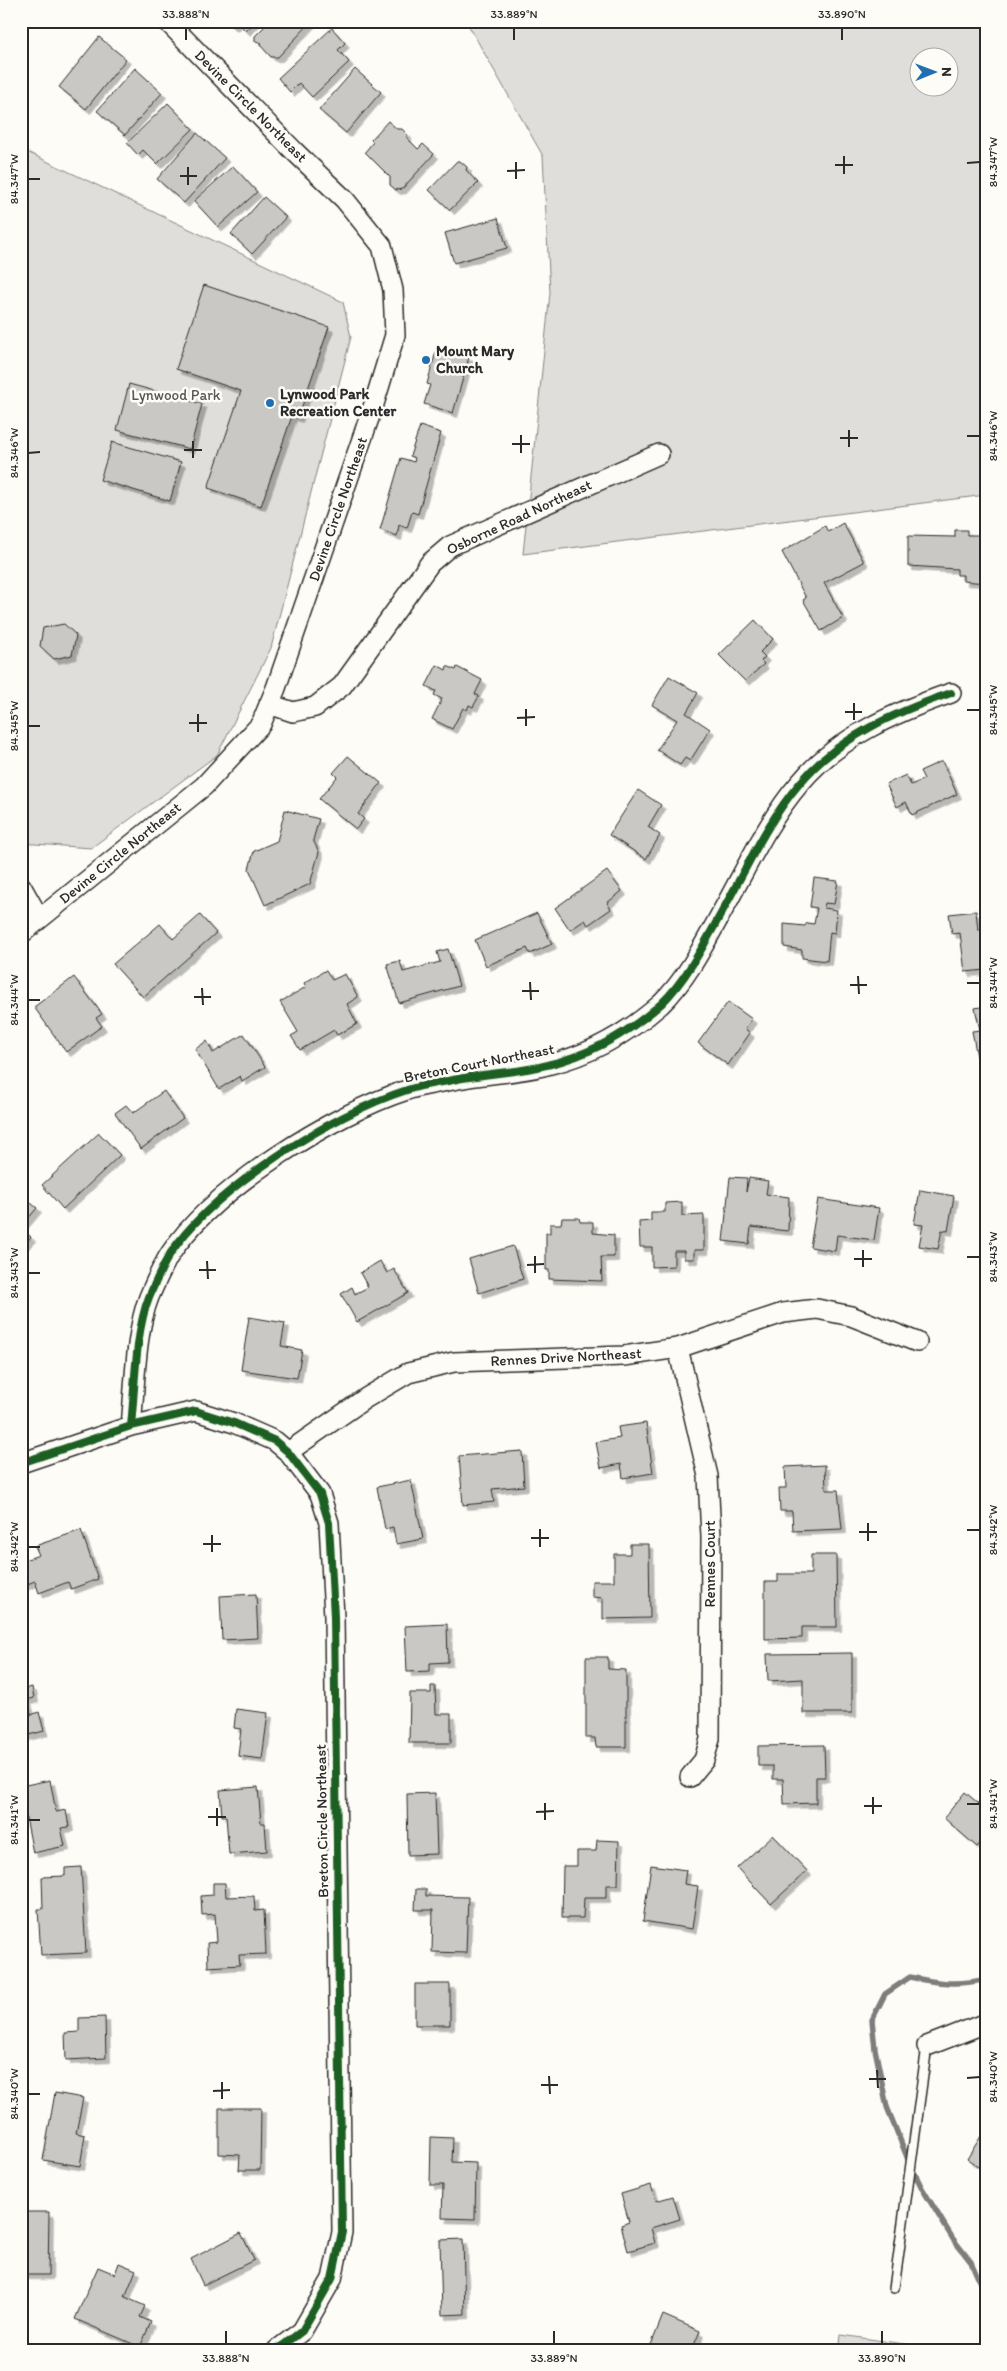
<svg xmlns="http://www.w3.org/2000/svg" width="1007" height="2371" viewBox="0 0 1007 2371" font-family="Itim,sans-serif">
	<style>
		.green { fill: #dfdeda; stroke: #858482; fill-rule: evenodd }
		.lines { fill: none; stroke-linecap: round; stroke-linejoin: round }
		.stream { stroke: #7e7d7b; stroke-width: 5.5 }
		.building { fill: #c9c8c4; stroke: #2b2b2b; filter: url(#shadow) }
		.lane-casing { stroke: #2b2b2b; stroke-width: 12 }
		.street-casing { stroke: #2b2b2b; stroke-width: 22 }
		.lane { stroke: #fdfcf7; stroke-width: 9 }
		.street { stroke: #fdfcf7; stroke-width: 19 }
		.cycleway-casing { stroke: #fdfcf7; stroke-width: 11 }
		.cycleway { stroke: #1b5e20; stroke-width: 8 }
		.ticks { fill: none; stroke: #2b2b2b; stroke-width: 2 }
		.poi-dot { fill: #1f6fb2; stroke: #fdfcf7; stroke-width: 2 }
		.labels { text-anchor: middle; stroke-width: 5; stroke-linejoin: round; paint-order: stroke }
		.street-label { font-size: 15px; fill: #2b2b2b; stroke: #fdfcf7 }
		.poi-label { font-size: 15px; font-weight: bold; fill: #2b2b2b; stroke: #fdfcf7; text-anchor: start }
		.park-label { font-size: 15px; fill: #585857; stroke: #fdfcf7 }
		.neatline { fill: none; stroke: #2b2b2b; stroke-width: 2 }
		.ticks-label { font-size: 12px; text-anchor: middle; fill: #2b2b2b }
	</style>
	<defs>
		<filter id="shadow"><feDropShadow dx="4.5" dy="4.5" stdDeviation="0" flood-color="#0004"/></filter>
	</defs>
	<rect width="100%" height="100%" fill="#fdfcf7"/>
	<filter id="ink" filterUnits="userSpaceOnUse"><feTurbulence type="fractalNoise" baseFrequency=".02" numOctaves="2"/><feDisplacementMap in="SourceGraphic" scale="10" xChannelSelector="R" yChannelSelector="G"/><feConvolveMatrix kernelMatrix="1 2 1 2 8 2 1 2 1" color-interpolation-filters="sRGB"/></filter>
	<g filter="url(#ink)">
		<path class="green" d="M466,21H986V495L523,554L550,293L543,156ZM920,58H950V88H920Z
			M21,149L343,302L351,337L271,648L217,755L91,848L21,843Z
			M841,2335L940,2349V2350H839Z"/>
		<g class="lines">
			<path class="stream" d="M986,1979C959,1986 936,1983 910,1977L885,1994L872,2020L875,2049L887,2107L909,2162L922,2188L953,2239L971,2262L983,2289L986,2325"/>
		</g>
		<path class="building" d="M227,21H256L246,31L237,22L233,27Z
			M270,21H312L278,57H271L260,45L262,43L255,41V36Z
			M332,28L345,43L338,50L349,62L312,97L299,83L290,92L278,78Z
			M99,37L126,59L86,109L59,87Z
			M135,68L162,93L125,135L97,111Z
			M355,69L381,92L346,133L319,110Z
			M168,103L193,129L157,164L143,150L138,155L127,143Z
			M388,121L397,129H402L407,134V138L418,149L423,144L434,154L402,189L396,190L390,185V177L365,152L373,142L371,140Z
			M197,133L225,158L184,203L157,179Z
			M457,161H460L467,167L466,170L478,183L450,210L429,190Z
			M233,166L257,192L218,227L194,201Z
			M264,197L286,217L252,254L231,234Z
			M498,218L507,248L454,263L445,233Z
			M204,285L329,327L298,418L292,416L261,506L208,488L241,391L176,369Z
			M437,348L469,357L453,413L424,404L430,385L427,384Z
			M129,384L202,404L190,449L117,430Z
			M420,426L441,433L418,514L412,512L407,528L399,525L397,536L380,530L401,458L414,462L415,458L410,456Z
			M112,442L181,462L170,501L100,480Z
			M843,523L864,562L824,583L843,618L821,631L803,600L806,598L782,552L825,526L828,532Z
			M955,530H967V535H986V583L963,581V575H957V569L908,566V536L955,537Z
			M755,620L773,639L760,652L765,657L761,661L764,664L745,681L719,655Z
			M64,624L76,635L72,655L54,659L40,646L43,628Z
			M437,665L446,670L447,666L456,670L457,667L482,680L475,694L479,696L473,707L469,705L467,710L463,708L452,729L432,719L442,699L434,695L436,691L426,686Z
			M669,676L698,693L686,713L710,729L690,761L685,758L680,765L657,750L677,720L652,705Z
			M348,756L381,783L358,814L364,819L356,829L319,799L337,777L333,773Z
			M942,761L957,794L912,815L906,802L897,807L886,784L906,775L911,785L924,779L920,771Z
			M638,790L661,805L648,827L660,835L646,859L609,835Z
			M285,810L319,819L313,840L319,852L310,884L265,905L249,869L254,851L277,841Z
			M607,871L622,891L607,903L611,909L588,925L585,920L570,930L555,908Z
			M814,878L838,881L834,904L825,903L824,908L837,910L835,933L830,932L827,961L802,958V950L784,947V924L805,926L807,923L814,924L817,908L810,907Z
			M976,911L978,930L986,929V970L965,972L960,933L952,934L949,914Z
			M537,913L552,944L530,954L527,948L486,966L475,940Z
			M200,915L216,933L143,997L113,964L160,924L173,939Z
			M448,949L459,986L399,1003L387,964L400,961L403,972L440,962L437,952Z
			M326,970L332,980L345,974L358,997L347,1004L357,1024L337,1035L334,1030L300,1050L291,1036L298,1032L280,1002L306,987L304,983Z
			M74,977L102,1014L96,1018L102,1026L66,1052L34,1007Z
			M728,1002L752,1019L745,1029L750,1033L728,1065L698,1043Z
			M986,1006V1056L977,1057L972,1031L980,1030L975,1008Z
			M244,1034L265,1067L242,1081L240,1076L219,1089L195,1049L207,1041L213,1053Z
			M164,1091L183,1118L141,1149L115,1113L126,1105L133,1113Z
			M99,1133L120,1155L63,1209L42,1185Z
			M730,1177L747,1178L746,1192L749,1178L768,1181L766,1194L789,1197L788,1231L751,1227L749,1244L723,1241Z
			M920,1190L954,1196L948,1231L942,1230L938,1249L919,1246L923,1225L914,1224Z
			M21,1195L37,1208L21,1227Z
			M818,1199L879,1208L874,1240L837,1235L835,1251L810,1247Z
			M682,1202V1216L704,1215V1250H694V1259H684V1251H674V1266L652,1267V1247H640L639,1222L651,1221V1212H665V1203Z
			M562,1218H579L580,1222H593V1233L614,1235V1257H601L602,1281L549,1279V1270H546V1233H550V1224H561Z
			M21,1229L31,1237L21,1248Z
			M513,1246L523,1279L479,1293L469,1259Z
			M380,1261L387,1273L394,1269L408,1293L357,1322L341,1294L352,1287L355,1294L368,1287L360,1273Z
			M249,1317L285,1323L281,1346L302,1350L297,1378L241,1370Z
			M646,1423L653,1473L623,1478L621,1464L601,1468L596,1442L620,1438L618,1427Z
			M522,1451L524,1486L492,1489L494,1502L463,1505L459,1456Z
			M825,1465L826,1490H838L842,1529L793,1531L792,1511H780L779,1488H786L785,1467Z
			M411,1480L423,1539L396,1544L393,1527L385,1529L377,1487Z
			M81,1530L98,1579L71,1589L68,1582L39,1593L35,1581L22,1586L21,1561L39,1555L35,1546Z
			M630,1544H649L650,1618L603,1619V1598L592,1597V1581H614V1554H630Z
			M811,1555H836L837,1627H802V1638L765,1639V1582H778V1574H811Z
			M256,1594L258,1638L222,1640L220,1596Z
			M447,1624L448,1662L430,1663V1671L407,1672L405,1626Z
			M852,1653V1713H803V1679L768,1681L767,1654Z
			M586,1657H608V1669L626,1670V1747H596L595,1738H586Z
			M431,1686H435L436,1714H451V1743H409L410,1693H431Z
			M32,1687L34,1698L27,1700L31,1715L39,1712L44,1731L21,1737V1690Z
			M236,1709L268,1713L262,1759L238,1756L241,1729L234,1728Z
			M824,1745L825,1777H816V1803L784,1804L783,1779H773V1766H758V1746Z
			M50,1780L56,1812L66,1810L69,1827L61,1828L65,1846L33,1853L25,1812L21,1813V1786Z
			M258,1787L261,1823H265L267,1851L229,1854L226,1816H222L220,1790Z
			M965,1792L986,1810V1821L982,1826L986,1829V1836L977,1847L944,1818Z
			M435,1793L437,1854L408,1855L407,1794Z
			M773,1835L807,1871L771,1904L737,1868Z
			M597,1840L619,1841L618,1885H606V1898H584L583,1918H562L563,1866H577V1851H596Z
			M651,1865L686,1870L684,1884L698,1886L692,1929L643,1921Z
			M81,1867L86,1953L41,1955L38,1909H43L42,1877L65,1876V1868Z
			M213,1883H225L226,1897L254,1896L255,1911L264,1910L266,1954L239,1955L240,1965L208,1967L207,1943L217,1942L215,1914L202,1915L201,1896L213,1895Z
			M416,1889H426V1896L468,1897L466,1953L432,1952L433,1910H415Z
			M415,1984H450V2025H415Z
			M105,2017L106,2058L66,2060L65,2033L79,2032V2018Z
			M55,2093L83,2098L76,2133L85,2135L80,2166L43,2160Z
			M219,2108H261L260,2170H239L240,2155L219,2154Z
			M986,2128V2171L967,2159Z
			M431,2137L453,2138L452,2162L476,2163L475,2219L442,2218L443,2185H430Z
			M651,2185L656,2201L673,2196L680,2219L651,2228L655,2243L628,2251L621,2225L629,2222L621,2194Z
			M21,2212H49L48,2275H21Z
			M241,2233L254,2260L203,2285L191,2259Z
			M463,2239L465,2314L442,2315L440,2240Z
			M119,2263L136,2270L125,2297L145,2306L140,2317L151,2322L140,2347L75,2319L98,2267L115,2274Z
			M663,2315L700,2331L692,2350H649Z"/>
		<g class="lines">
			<g class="lane-casing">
				<path id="lane" d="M894,2288L927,2046"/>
			</g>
			<g class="street-casing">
				<path id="street" d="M269,704L293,712L315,707L342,686L430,563L450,546L659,454
					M21,886L39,918
					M21,934L204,786L261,724L276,688L374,404L395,335L393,290L382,246L345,200L294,151L167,21
					M678,1348L708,1476L711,1537L710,1739L704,1760L690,1777
					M131,1426C135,1388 135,1332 149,1297C155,1283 162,1267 170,1254C213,1189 332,1114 407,1090C421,1085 438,1083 453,1080C484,1073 517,1073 547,1065C590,1055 628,1033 661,1004C687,979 706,941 723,910C747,867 768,820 800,783C838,737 896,712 951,693
					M288,1452L366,1398L408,1373L454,1362L624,1356L678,1348L783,1313L817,1309L851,1316L917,1342
					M21,1463L131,1426L196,1411L234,1423L275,1441L288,1452L320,1494L329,1523L334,1617L342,2232L332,2279L302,2331L277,2350
					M927,2046L986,2023"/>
			</g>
			<use href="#lane" class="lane"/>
			<use href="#street" class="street"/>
			<g class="cycleway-casing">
				<path id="cycleway" d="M131,1426C135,1388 135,1332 149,1297C155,1283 162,1267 170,1254C213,1189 332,1114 407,1090C421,1085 438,1083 453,1080C484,1073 517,1073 547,1065C590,1055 628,1033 661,1004C687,979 706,941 723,910C747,867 768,820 800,783C838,737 896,712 951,693
					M21,1463L131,1426L196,1411L234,1423L275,1441L288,1452L320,1494L329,1523L334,1617L342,2232L332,2279L302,2331L277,2350"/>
			</g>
			<use href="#cycleway" class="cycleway"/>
		</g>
	</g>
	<path class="ticks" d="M186,28V40M514,28V40M842,28V40M844,156V174M516,162V179M967,163L980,162M835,165H853M188,167V185M507,171L525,170M180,176H197M28,179H40M849,430V447M521,435V453M967,436H980M840,438H858M193,441V458M512,444H530M184,450H202M28,453L40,452M854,703V720M526,709V726M967,710H980M845,712H862M198,714V732M517,718L535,717M189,723H207M28,726H40M858,976L859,994M530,982L531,1000M967,983H980M850,985H867M202,988L203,1005M522,991H539M194,997H211M28,1000H40M863,1250V1267M535,1256V1273M967,1257H980M854,1259H872M207,1261L208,1279M527,1265L544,1264M199,1270H216M28,1273H40M868,1523V1541M540,1529V1547M967,1530H980M859,1532H877M212,1535V1552M531,1538H549M203,1544H221M28,1547H40M873,1797V1814M545,1803V1820M967,1804H980M864,1806H882M217,1808V1826M536,1812L554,1811M208,1817H226M28,1820H40M877,2070L878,2088M549,2076L550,2094M967,2078L980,2077M869,2079H886M222,2082V2099M541,2085H558M213,2091L230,2090M28,2094H40M226,2331V2344M554,2331V2344M882,2331V2344"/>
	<g class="poi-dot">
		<circle cx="426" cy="360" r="5"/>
		<circle cx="270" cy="403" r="5"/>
	</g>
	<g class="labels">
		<g class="street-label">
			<text transform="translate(251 106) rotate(45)" y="5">Devine Circle Northeast</text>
			<text transform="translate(338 509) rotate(-71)" y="5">Devine Circle Northeast</text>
			<text transform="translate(519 517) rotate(-25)" y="5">Osborne Road Northeast</text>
			<text transform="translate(120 853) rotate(-39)" y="5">Devine Circle Northeast</text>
			<text transform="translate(479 1063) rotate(-11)" y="5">Breton Court Northeast</text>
			<text transform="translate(566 1357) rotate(-3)" y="5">Rennes Drive Northeast</text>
			<text transform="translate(710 1564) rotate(-90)" y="5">Rennes Court</text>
			<text transform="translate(322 1821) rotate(-91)" y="5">Breton Circle Northeast</text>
		</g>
		<g class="poi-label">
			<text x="436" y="356">Mount Mary<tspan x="436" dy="17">Church</tspan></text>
			<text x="280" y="399">Lynwood Park<tspan x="280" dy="17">Recreation Center</tspan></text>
		</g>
		<g class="park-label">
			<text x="176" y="400">Lynwood Park</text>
		</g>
	</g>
	<rect width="1007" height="2371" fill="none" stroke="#fdfcf7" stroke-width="55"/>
	<g transform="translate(934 72) rotate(89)"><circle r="24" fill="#fdfcf7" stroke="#a9a8a5"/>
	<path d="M0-4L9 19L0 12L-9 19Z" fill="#1f6fb2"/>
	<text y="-8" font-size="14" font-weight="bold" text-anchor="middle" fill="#2b2b2b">N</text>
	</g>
	<rect x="28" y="28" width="952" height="2316" class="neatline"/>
	<g class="ticks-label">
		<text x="186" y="18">33.888°N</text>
		<text x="514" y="18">33.889°N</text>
		<text x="842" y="18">33.890°N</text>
		<text transform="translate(993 162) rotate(-90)" y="4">84.347°W</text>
		<text transform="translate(14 179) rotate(-90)" y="4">84.347°W</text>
		<text transform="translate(993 436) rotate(-90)" y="4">84.346°W</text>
		<text transform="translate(14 453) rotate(-90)" y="4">84.346°W</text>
		<text transform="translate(993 710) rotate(-90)" y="4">84.345°W</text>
		<text transform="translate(14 726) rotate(-90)" y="4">84.345°W</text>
		<text transform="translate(993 983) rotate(-90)" y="4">84.344°W</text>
		<text transform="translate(14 1000) rotate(-90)" y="4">84.344°W</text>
		<text transform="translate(993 1257) rotate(-90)" y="4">84.343°W</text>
		<text transform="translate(14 1273) rotate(-90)" y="4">84.343°W</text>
		<text transform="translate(993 1530) rotate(-90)" y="4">84.342°W</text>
		<text transform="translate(14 1547) rotate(-90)" y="4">84.342°W</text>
		<text transform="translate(993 1804) rotate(-90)" y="4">84.341°W</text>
		<text transform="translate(14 1820) rotate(-90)" y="4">84.341°W</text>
		<text transform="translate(993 2077) rotate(-90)" y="4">84.340°W</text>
		<text transform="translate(14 2094) rotate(-90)" y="4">84.340°W</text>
		<text x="226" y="2362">33.888°N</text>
		<text x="554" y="2362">33.889°N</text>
		<text x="882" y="2362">33.890°N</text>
	</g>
</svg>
